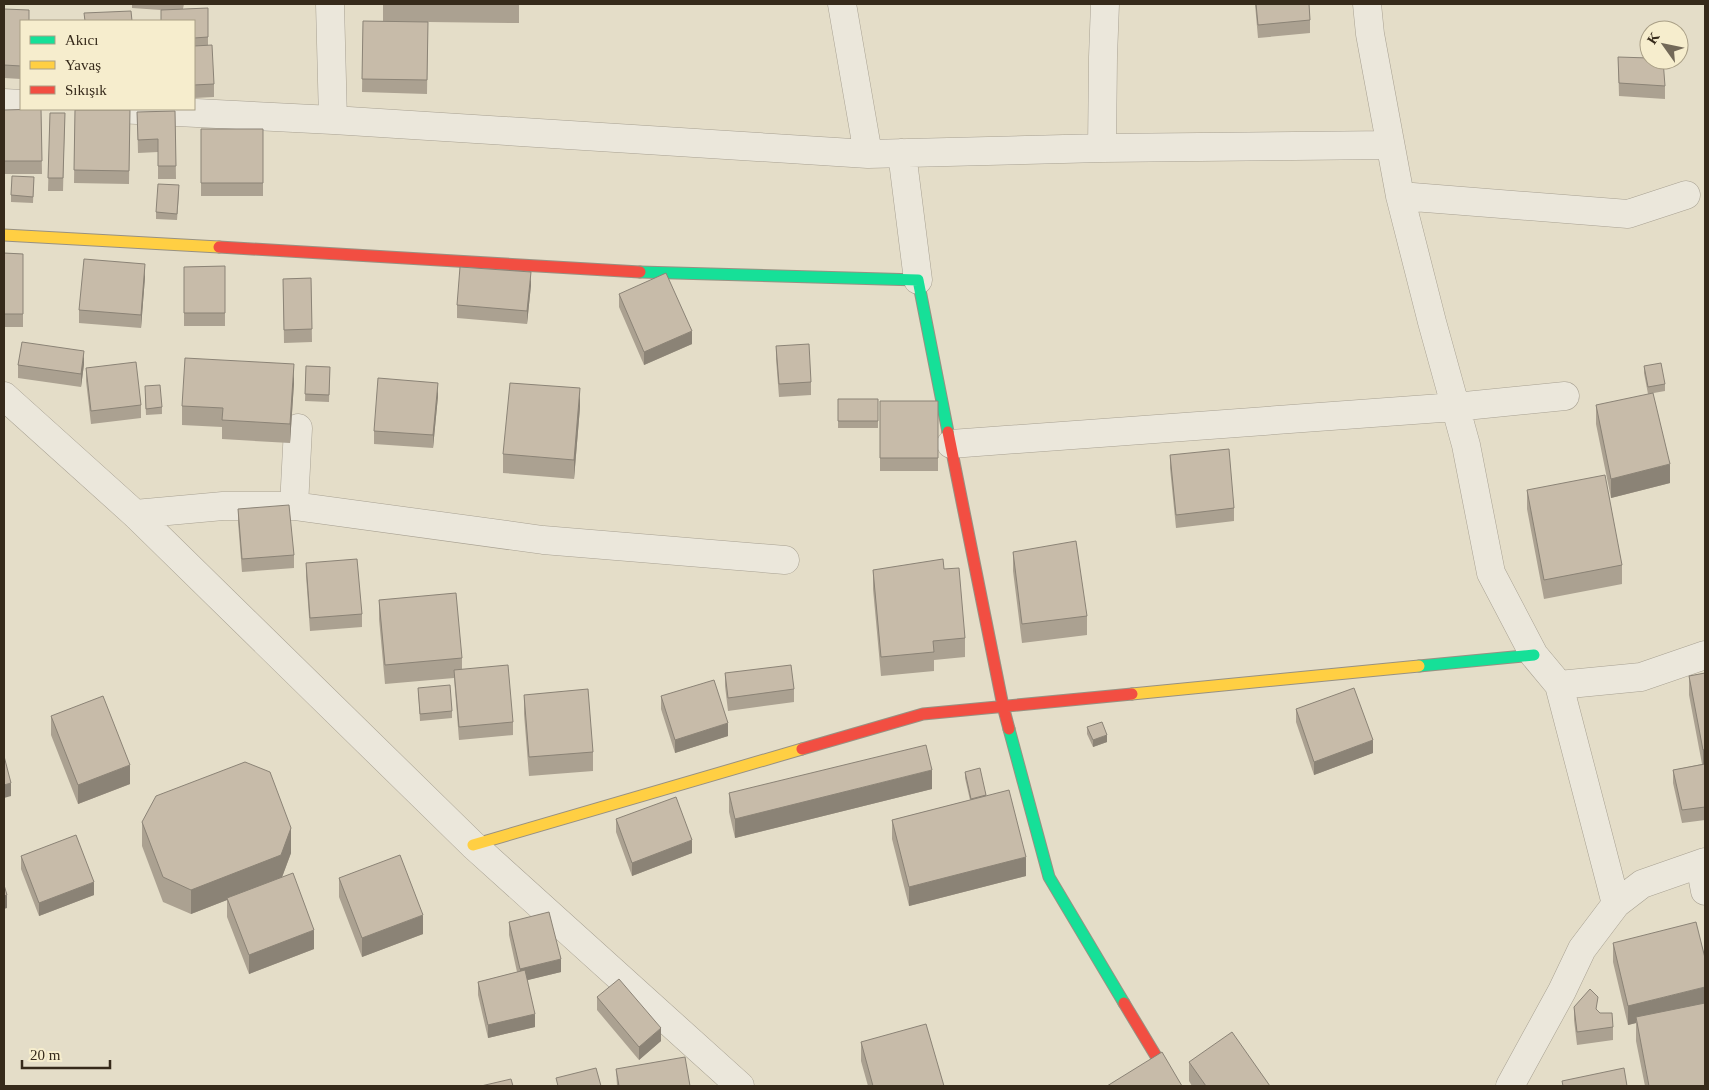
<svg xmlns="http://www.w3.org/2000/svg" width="1709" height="1090" viewBox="0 0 1709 1090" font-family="'Times New Roman',serif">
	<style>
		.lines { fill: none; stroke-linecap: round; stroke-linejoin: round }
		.street-casing { stroke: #a8a192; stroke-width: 29 }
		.fast-casing { stroke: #989182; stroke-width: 13 }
		.slow-casing { stroke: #989182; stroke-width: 13 }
		.jam-casing { stroke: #989182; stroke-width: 13 }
		.street { stroke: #ebe7db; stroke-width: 28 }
		.fast { stroke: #16e098; stroke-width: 11 }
		.slow { stroke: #ffcf43; stroke-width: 11 }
		.jam { stroke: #f24e42; stroke-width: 11 }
		.wall { fill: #aba191 }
		.shaded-wall { fill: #8b8376 }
		.building { fill: #c7bba9; stroke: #8b8376 }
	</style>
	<rect width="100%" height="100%" fill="#e4ddc8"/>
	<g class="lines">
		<g class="street-casing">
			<path id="street" d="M330,4L333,120
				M842,4L868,154L1102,148L1390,145
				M1367,4L1370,34L1400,196L1432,322L1466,445L1491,573L1534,655L1559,685L1616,904
				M4,103L21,104
				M117,109L333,120L868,154
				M1102,148L1103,57L1105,4
				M902,153L918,280
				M1400,196L1628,214L1686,195
				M4,396L135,514L473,845L740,1086
				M951,444L1455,407L1565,396
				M294,506L298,428
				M135,514L223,506H294L543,540L785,560
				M1559,685L1641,677L1705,655
				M1700,864L1705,891
				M1510,1086L1562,991L1582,949L1616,904L1642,884L1705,862"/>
		</g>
		<g class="fast-casing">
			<path id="fast" d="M640,272L918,280L948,432
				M1419,666L1534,655
				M1009,729L1049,877L1124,1003"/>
		</g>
		<g class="slow-casing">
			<path id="slow" d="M4,235L219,247
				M1132,694L1419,666
				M473,845L802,749"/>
		</g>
		<g class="jam-casing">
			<path id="jam" d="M219,247L640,272
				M948,432L1003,706L1009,729
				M802,749L923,714L1132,694
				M1124,1003L1174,1086"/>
		</g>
		<use href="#street" class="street"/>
		<use href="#fast" class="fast"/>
		<use href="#slow" class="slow"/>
		<use href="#jam" class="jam"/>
	</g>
	<path class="wall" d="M132,4H184L183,9L208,8V45L214,84V97L194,98V21H161V10L132,8Z
		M383,4H519V23L428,22L427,94L362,92L363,21H383Z
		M1255,4H1309L1310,20V33L1258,38Z
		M4,9L29,21H21V79L4,78Z
		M1618,57L1665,86V99L1619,96Z
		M41,109L42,174H4V110Z
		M75,110H130L129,184L74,183Z
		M175,111L176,179H158V152L138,153L137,112Z
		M50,113H65L63,191H48Z
		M201,129H263V196H201Z
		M34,177L33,203L11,202V195Z
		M179,192L177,220L156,219V212Z
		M4,253L23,254V327H4Z
		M225,266V326H184V267Z
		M145,277L141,328L79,323V310Z
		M311,278L312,342L284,343L283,279Z
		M531,285L527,324L457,318V305Z
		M619,294L692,344L644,365L619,307Z
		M776,346L811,382V395L779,397L776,359Z
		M84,364L81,387L18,378V365Z
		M306,366L330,367L329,402L305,401Z
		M1644,366L1665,384V391L1648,394L1644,373Z
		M86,368L141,405V418L91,424L86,381Z
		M294,383L290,443L222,439V427L182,425V406Z
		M145,393L162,407V414L146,415Z
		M438,396L433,448L374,444V431Z
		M838,399H878V428H838Z
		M880,401H938V471H880Z
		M1596,405L1670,483L1611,498L1596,424Z
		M580,407L574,479L503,473V454Z
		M1170,455L1234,508V521L1176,528L1170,468Z
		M1527,490L1622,565V584L1544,599L1527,509Z
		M238,509L294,555V568L242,572L238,522Z
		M1013,552L1087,616V635L1022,643L1013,571Z
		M306,563L362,614V627L310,631L306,576Z
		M944,569L965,638V657L934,660V671L881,676L873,589V570Z
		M379,600L462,658V669L513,722V735L459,740L454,678L385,684L379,619Z
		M725,673L794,689V702L728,711L725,686Z
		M1705,673V820L1682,823L1673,783V770L1702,764L1689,695V676Z
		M418,688L452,711V718L420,721Z
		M524,695L593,752V771L529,776L524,714Z
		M661,696L728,736L675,753L661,709Z
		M1296,709L1373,753L1314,775L1296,722Z
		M51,716L130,784L78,804L51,735Z
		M1087,727L1107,742L1093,747L1087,734Z
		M965,772L986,795L1026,876L909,906L892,839V820L970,800L965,778Z
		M932,789L735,838L729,812V793Z
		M616,819L692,853L632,876L616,832Z
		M142,822L291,853L282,877L314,949L249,974L227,917V900L191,914L163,902L142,846Z
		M21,856L94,895L39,916L21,869Z
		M339,878L423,934L362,957L339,897Z
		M509,922L561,972L527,980L535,1027L488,1038L478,995V982L517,972L509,935Z
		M1613,943L1705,1086H1645L1636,1041V1023L1628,1025L1613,962Z
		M597,997L661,1041L639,1060L597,1010Z
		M1574,1007L1613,1027V1040L1577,1045L1574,1020Z
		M861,1042L944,1086H868L861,1061Z
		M1189,1062L1270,1086H1192L1189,1081Z
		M616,1069L690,1086H617Z"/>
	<path class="shaded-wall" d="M145,264V277L141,328V315Z
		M531,272V285L527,324V311Z
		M692,331V344L644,365V352Z
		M84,351V364L81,387V374Z
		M294,364V383L290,443V424Z
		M438,383V396L433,448V435Z
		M580,388V407L574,479V460Z
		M1670,464V483L1611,498V479Z
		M728,723V736L675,753V740Z
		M1107,735V742L1093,747V740Z
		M1373,740V753L1314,775V762Z
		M1705,749V768L1703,769V750Z
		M130,765V784L78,804V785Z
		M932,770V789L735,838V819Z
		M11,783V796L4,798V785Z
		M291,828V853L281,880L227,898V900L191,914V890Z
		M692,840V853L632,876V863Z
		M1026,857V876L909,906V887Z
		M94,882V895L39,916V903Z
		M7,895V908L4,909V896Z
		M423,915V934L362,957V938Z
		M314,930V949L249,974V955Z
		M561,959V972L520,982V969Z
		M1705,987V1006L1636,1017V1023L1628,1025V1006Z
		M535,1014V1027L488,1038V1025Z
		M661,1028V1041L639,1060V1047Z"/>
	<path class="building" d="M1256,4H1309L1310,20L1258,25Z
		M208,8V37L194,38V21H161V10Z
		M4,9L29,10V21H21V66L4,65Z
		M131,11L132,21H85L84,13Z
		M363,21L428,22L427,80L362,79Z
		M212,45L214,84L194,85V46Z
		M1618,57L1649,58V60H1663L1665,86L1619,83Z
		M41,109L42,161H4V110Z
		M75,110H130L129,171L74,170Z
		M175,111L176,166H158V139L138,140L137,112Z
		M50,113H65L63,178H48Z
		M201,129H263V183H201Z
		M12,176L34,177L33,197L11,195Z
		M158,184L179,185L177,214L156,212Z
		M4,253L23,254V314H4Z
		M84,259L145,264L141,315L79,310Z
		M225,266V313H184V267Z
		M460,267L531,272L527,311L457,305Z
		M666,273L692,331L644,352L619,294Z
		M311,278L312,329L284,330L283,279Z
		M22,342L84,351L81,374L18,365Z
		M809,344L811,382L779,384L776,346Z
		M185,358L294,364L290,424L222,420L223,408L182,406Z
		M136,362L141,405L91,411L86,368Z
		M1661,363L1665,384L1648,387L1644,366Z
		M306,366L330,367L329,395L305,394Z
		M378,378L438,383L433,435L374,431Z
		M510,383L580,388L574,460L503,454Z
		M160,385L162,407L146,409L145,386Z
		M1653,393L1670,464L1611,479L1596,405Z
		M838,399H878V421H838Z
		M880,401H938V458H880Z
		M1229,449L1234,508L1176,515L1170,455Z
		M1605,475L1622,565L1544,580L1527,490Z
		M289,505L294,555L242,559L238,509Z
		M1076,541L1087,616L1022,624L1013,552Z
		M357,559L362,614L310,618L306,563Z
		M943,559L944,569L959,568L965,638L933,641L934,652L881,657L873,570Z
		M456,593L462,658L385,665L379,600Z
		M508,665L513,722L459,727L454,670Z
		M791,665L794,689L728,698L725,673Z
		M1705,673V749L1703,750L1689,676Z
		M714,680L728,723L675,740L661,696Z
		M450,685L452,711L420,714L418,688Z
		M1354,688L1373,740L1314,762L1296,709Z
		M588,689L593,752L529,757L524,695Z
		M103,696L130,765L78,785L51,716Z
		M1102,722L1107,735L1093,740L1087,727Z
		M926,745L932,770L735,819L729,793Z
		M4,756L11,783L4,785Z
		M245,762L270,772L291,828L281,855L191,890L163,877L142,822L156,796Z
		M1705,764V807L1682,810L1673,770Z
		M980,768L986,795L971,799L965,772Z
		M1009,790L1026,857L909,887L892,820Z
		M676,797L692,840L632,863L616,819Z
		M76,835L94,882L39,903L21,856Z
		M400,855L423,915L362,938L339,878Z
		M293,873L314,930L249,955L227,898Z
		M4,885L7,895L4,896Z
		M549,912L561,959L520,969L509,922Z
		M1696,922L1705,958V987L1628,1006L1613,943Z
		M525,970L535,1014L488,1025L478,982Z
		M619,979L661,1028L639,1047L597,997Z
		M1590,989L1598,997L1596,1009L1600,1013H1612L1613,1027L1577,1032L1574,1007Z
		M1705,1003V1086H1649L1636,1017Z
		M926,1024L944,1086H873L861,1042Z
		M1232,1032L1270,1086H1206L1189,1062Z
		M1162,1052L1182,1086H1107Z
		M685,1057L690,1086H619L616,1069Z
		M596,1068L601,1086H558L556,1078Z
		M1624,1068L1627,1086H1563L1562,1081Z
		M511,1079L513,1086H481Z"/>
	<rect width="1709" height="1090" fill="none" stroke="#362a1b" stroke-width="10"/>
	<rect x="20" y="20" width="175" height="90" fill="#f6edcd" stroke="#a99f86"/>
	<rect x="30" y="36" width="25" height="8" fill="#16e098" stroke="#a99f86"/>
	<text x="65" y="45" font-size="15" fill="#362a1b">Akıcı</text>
	<rect x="30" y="61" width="25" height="8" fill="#ffcf43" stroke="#a99f86"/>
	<text x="65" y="70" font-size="15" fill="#362a1b">Yavaş</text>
	<rect x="30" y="86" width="25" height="8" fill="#f24e42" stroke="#a99f86"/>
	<text x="65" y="95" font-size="15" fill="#362a1b">Sıkışık</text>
	<g transform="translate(1664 45) rotate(303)"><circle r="24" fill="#f6edcd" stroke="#a99f86"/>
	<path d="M0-4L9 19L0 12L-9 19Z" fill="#736958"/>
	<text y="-8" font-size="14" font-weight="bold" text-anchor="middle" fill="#362a1b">K</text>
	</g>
	<path d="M22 1060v8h88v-8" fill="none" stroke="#362a1b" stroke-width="2.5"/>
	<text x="30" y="1060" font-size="15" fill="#362a1b" stroke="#f6edcd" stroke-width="4" paint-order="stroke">20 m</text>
</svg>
